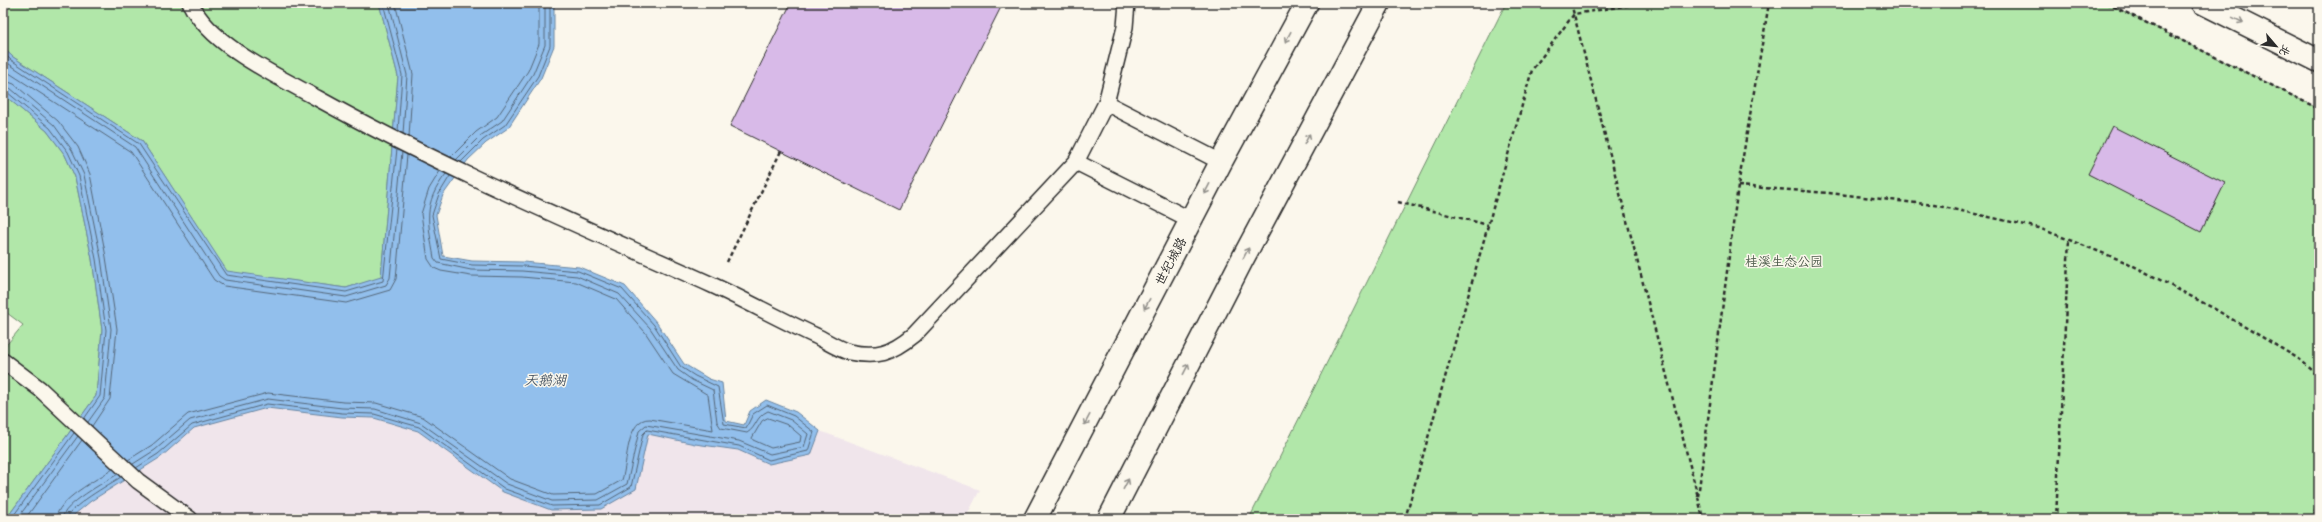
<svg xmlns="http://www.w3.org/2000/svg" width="2322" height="522" viewBox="0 0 2322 522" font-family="'Architects Daughter','LXGW WenKai TC',sans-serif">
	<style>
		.built { fill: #f0e5eb }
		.green { fill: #b1e7a9; stroke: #6e896a }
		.water { fill: #92bfec; stroke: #69849f }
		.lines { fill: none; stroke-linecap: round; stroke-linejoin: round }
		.shore { stroke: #546678; stroke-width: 1 }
		.building { fill: #d8bae8; stroke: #2b2b2b }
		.lane-casing { stroke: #2b2b2b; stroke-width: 18 }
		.secondary-casing { stroke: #2b2b2b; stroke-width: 25 }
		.path { stroke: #2b2b2b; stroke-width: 2.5; stroke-dasharray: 4 3; stroke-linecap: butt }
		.lane { stroke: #fbf7ec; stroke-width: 15 }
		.secondary { stroke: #fbf7ec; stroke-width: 22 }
		.oneway { stroke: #93918c }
		.labels { text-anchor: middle; stroke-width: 3; stroke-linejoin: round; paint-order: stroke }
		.street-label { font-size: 13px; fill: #2b2b2b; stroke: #fbf7ec }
		.park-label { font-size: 13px; fill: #4c5a4a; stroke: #fbf7ec }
		.water-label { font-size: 14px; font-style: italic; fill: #4a5765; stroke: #fbf7ec }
	</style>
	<rect width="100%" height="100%" fill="#fbf7ec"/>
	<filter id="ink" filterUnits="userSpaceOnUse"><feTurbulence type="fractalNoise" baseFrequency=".025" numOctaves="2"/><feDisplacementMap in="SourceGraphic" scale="8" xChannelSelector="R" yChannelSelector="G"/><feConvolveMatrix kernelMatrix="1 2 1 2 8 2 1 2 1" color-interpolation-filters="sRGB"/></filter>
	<g filter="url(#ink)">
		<path class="built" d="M267,408L342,417L374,418L418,431L503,492L647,434L695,444L738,450L769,464L811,455L820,431L980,490L965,519H69L91,501L161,457L194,428Z"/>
		<path class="green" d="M3,3H379L398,76L381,278L346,288L227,272L142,141L13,57L3,48Z
			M1506,3H2107L2319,109V519H1249Z
			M3,94L47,131L65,155L75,177L92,259L102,330L96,396L6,519H3V349L23,325L3,310Z"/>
		<path class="water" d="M379,3H554V46L541,78L508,128L486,143L468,160L443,195L436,215L443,256L472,261L523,262L579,267L625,286L657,323L684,364L709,379L722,383L726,421L744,425L750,411L766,400L796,412L820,431L811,455L769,464L738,450L695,444L648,434L636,489L601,509L551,510L503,492L418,431L374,418L342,417L267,408L194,428L161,457L91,501L69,519H6L96,396L102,330L92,259L75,177L65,155L47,131L3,94V48L13,57L142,141L227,271L346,288L381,277L398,76Z"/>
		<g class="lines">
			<path class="shore" d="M383,3L402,75L398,131
				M389,3L407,75L403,134
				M395,3L413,74L409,137
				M3,53L11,60L139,144L226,275L346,292L383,281L397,149
				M3,60L135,147L219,276L225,280L346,297L386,285L390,278L402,152
				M3,69L131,152L214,280L224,286L346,303L390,290L396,279L407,155
				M3,80L14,84L58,121L78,147L90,174L106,257L117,329L110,399L92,426
				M3,86L10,88L54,125L72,150L84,175L101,258L111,329L105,398L88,422
				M3,91L7,92L50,128L68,152L79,176L96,259L106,330L100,396L84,419
				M451,157L476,132L497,117L528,71L539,44V3
				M456,160L480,136L502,121L533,74L545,45V3
				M461,162L483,140L505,125L538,76L550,46V3
				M768,418L788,425L801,436L800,442L771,448L753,440L752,438L762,421Z
				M128,460L152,445L188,414L268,393L343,402L376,403L423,417L510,479L553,495L597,494L622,480C628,462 626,418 650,419L713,430L708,395L673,374L645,332L616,299L576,282L522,277L471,276L441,271L434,268L428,259L421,214L429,189L440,171
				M133,464L155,450L190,420L268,399L342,408L375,409L421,423L507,484L552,501L598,500L627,484L639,431L646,425L739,441L770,454L804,447L808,434L791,420L768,411C755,417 757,427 747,433L721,428L717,422L713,390L692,380L678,370L650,328L619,294L577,276L522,271L471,270L438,263L434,258C428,223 422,204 446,174
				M136,468L158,454L192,425L267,404L342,413L374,414L419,427L505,489L552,506L600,505L631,487L643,434L647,430L739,446L769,460L808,451L814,432L794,416L767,405L753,414L746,428L724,424L718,387L695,376L681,367L654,325L622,289L578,271L523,266L472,265L441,259L432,215L439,194L450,176
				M11,519L74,433
				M17,519L78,436
				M25,519L82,440
				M56,519C56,500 98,479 113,469
				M62,519C63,504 105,482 118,474
				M67,519C68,507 110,484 121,477"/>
		</g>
		<path class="building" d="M791,3H1003L899,210L730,126Z
			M2112,126L2225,183L2201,232L2088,174Z"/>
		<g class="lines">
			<g class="lane-casing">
				<path id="lane" d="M190,3C211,46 277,76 317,98C445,169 579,225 712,285C747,301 781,320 816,336C826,341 838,349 849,352C877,358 892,353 914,335L1076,162L1191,220
					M1127,3L1125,27L1106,103L1221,162
					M1076,162L1106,103
					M3,361L40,389L138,481L190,519"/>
			</g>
			<g class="secondary-casing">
				<path id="secondary" d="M2203,3L2319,61
					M1035,519L1221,162L1307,3
					M1109,519L1242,260L1379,3"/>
			</g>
			<path class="path" d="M1571,3L1698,497L1738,186L1769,3
				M2107,3L2319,109
				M1738,186L1829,193L1934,205L2039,228L2128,263L2213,308L2299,359L2319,376
				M1398,202L1488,225
				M727,262L781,151
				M1698,497L1703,519
				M1405,519L1532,70L1574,14L1643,3
				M2056,519L2069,239
				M2312,519L2319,502"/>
			<use href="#lane" class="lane"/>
			<use href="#secondary" class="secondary"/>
		</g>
		<defs><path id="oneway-shaft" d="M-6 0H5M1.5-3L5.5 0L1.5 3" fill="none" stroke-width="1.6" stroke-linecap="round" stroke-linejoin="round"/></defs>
		<g class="oneway">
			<use href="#oneway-shaft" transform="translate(2238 20) rotate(26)"/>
			<use href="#oneway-shaft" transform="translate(1288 37) rotate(118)"/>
			<use href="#oneway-shaft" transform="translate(1307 139) rotate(-62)"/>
			<use href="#oneway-shaft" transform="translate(1207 189) rotate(117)"/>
			<use href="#oneway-shaft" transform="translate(1246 253) rotate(-62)"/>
			<use href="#oneway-shaft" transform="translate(1147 304) rotate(118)"/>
			<use href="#oneway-shaft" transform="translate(1186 369) rotate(-63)"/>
			<use href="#oneway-shaft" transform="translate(1087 420) rotate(118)"/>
			<use href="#oneway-shaft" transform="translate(1126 484) rotate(-63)"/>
		</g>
	</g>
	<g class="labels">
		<g class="street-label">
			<text transform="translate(1170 261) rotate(-62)" y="5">世纪城路</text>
		</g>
		<g class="park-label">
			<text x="1784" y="266">桂溪生态公园</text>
		</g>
		<g class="water-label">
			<text x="545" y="385">天鹅湖</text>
		</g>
	</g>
	<rect width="2322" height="522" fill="none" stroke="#fbf7ec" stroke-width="16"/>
	<rect x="8" y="8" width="2306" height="506" fill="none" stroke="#2b2b2b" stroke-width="1.5" filter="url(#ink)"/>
	<g transform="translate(2276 46) rotate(118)" stroke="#fbf7ec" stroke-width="3" paint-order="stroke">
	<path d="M0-3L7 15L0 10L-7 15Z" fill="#2b2b2b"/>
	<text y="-6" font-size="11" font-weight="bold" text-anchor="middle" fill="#2b2b2b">北</text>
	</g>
</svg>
